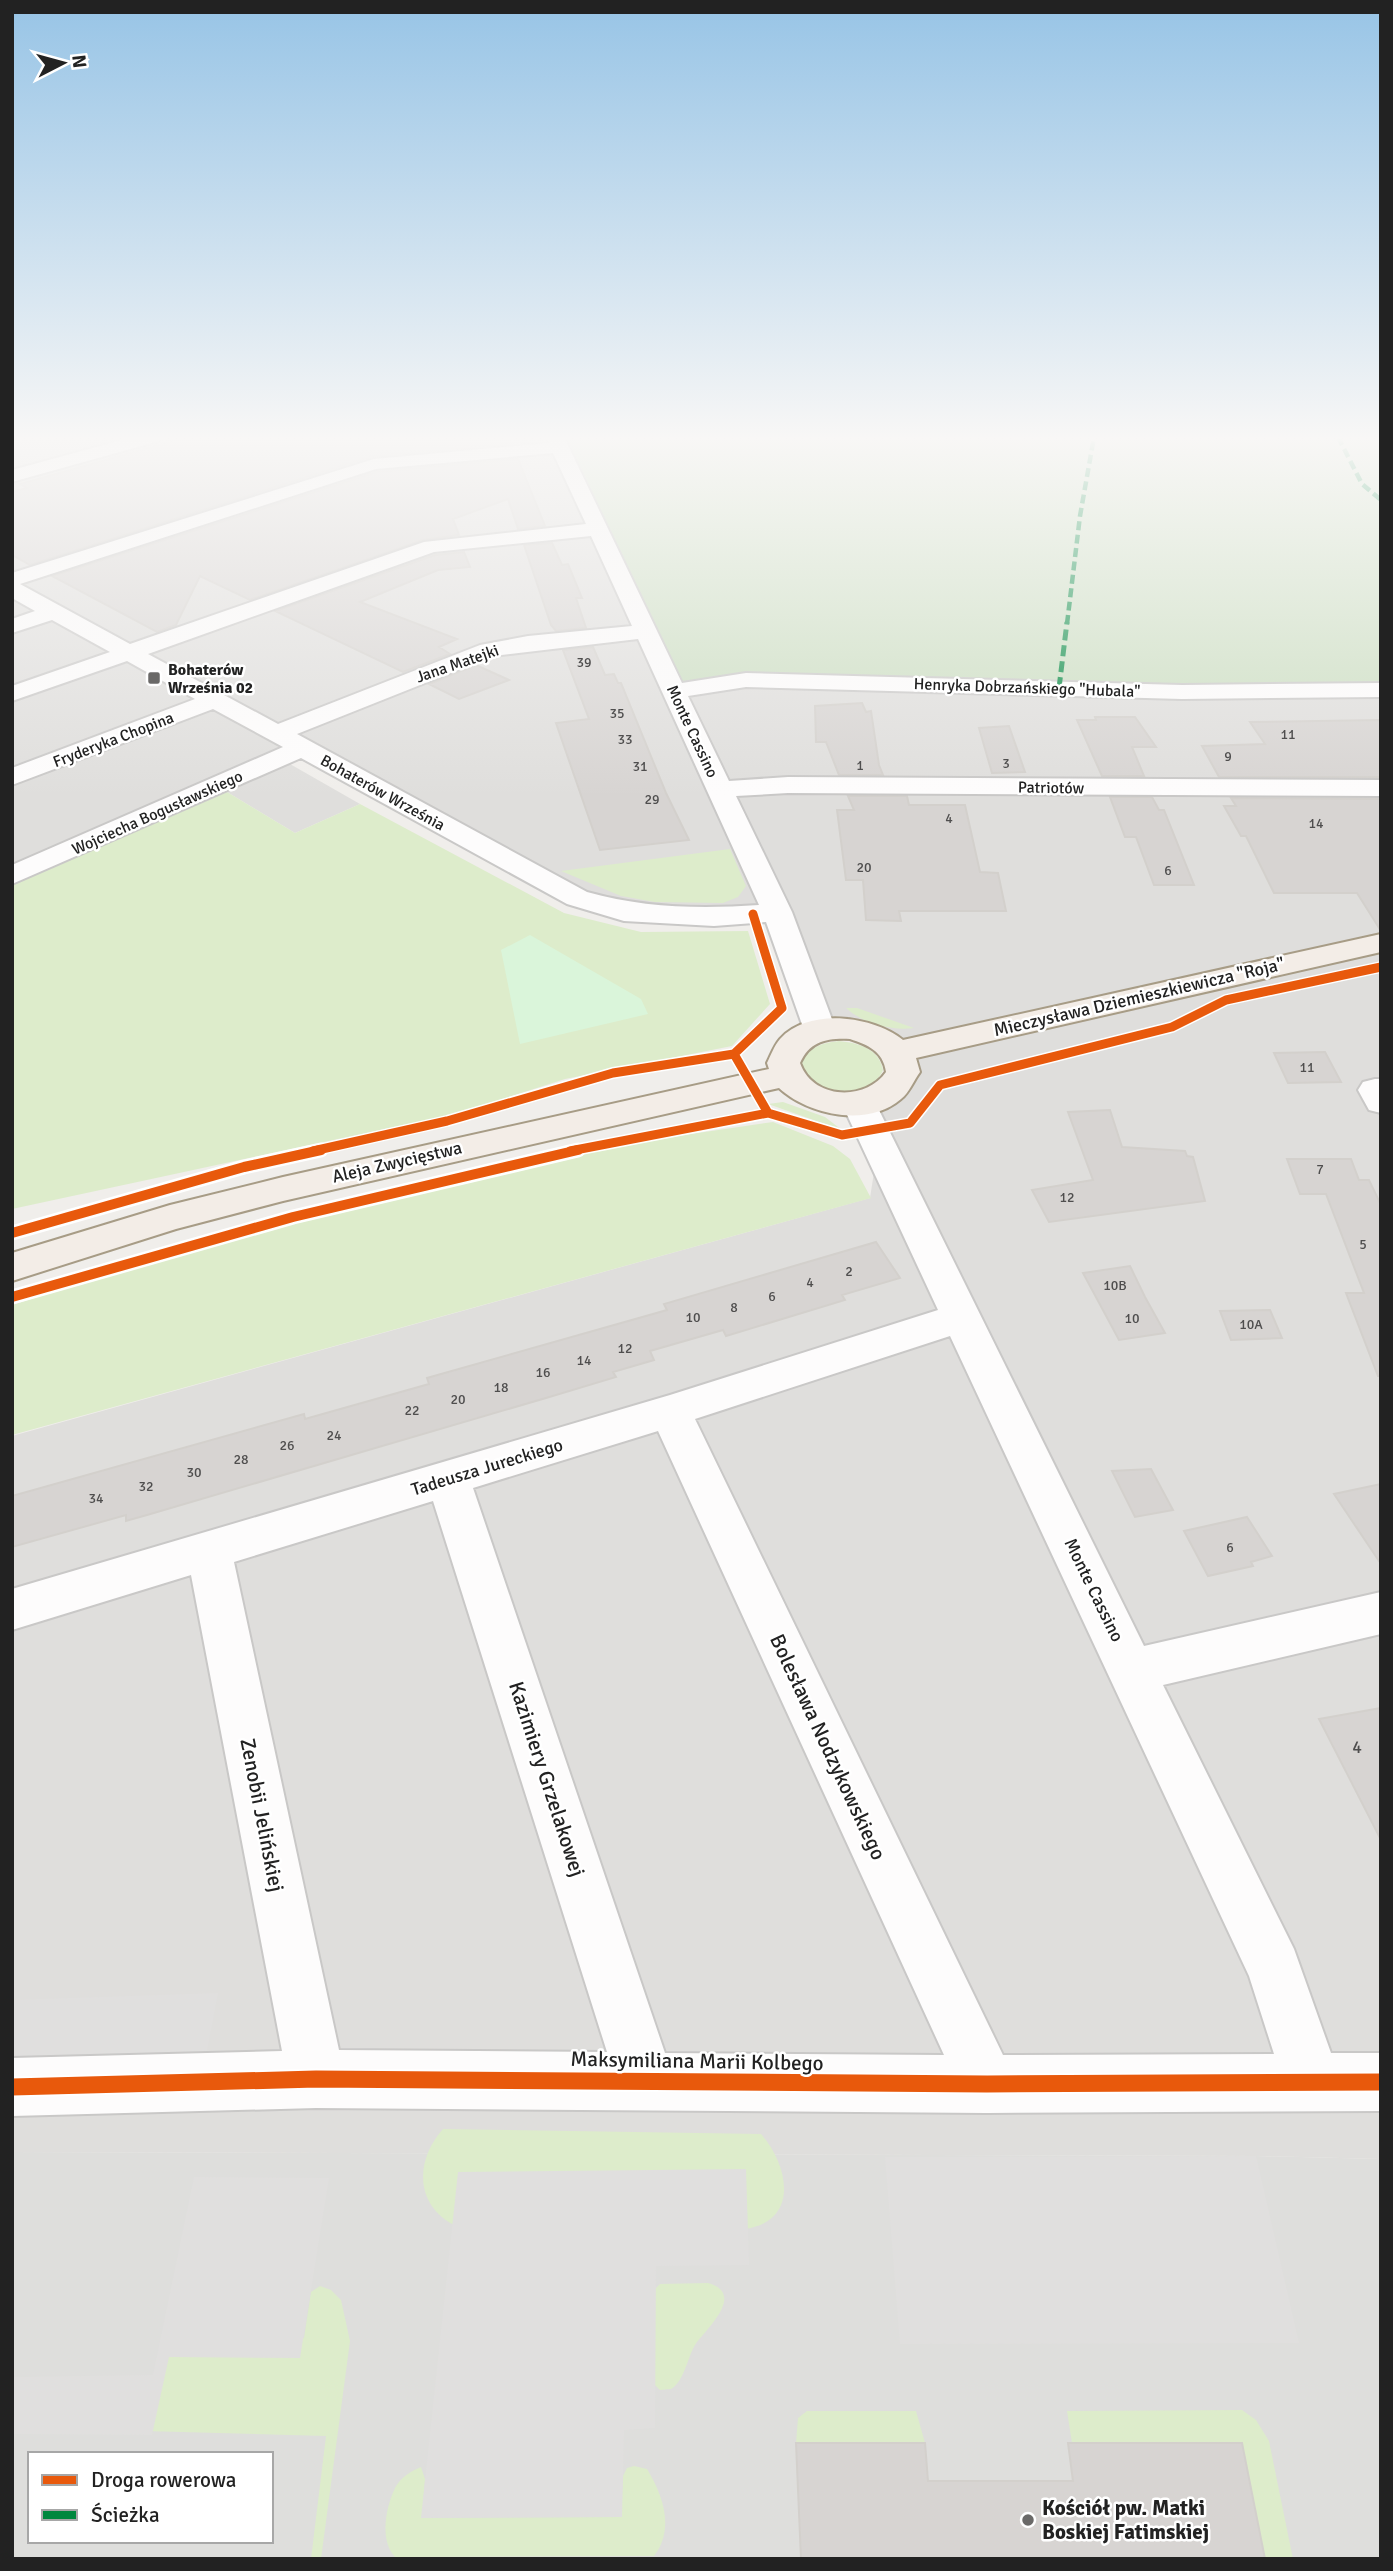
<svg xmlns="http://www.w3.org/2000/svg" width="1393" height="2571" viewBox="0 0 1393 2571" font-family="Signika,sans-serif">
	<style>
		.residential { fill: #dfdedc }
		.religious { fill: #dededc; fill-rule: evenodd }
		.grass { fill: #ddeccb }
		.forest { fill: #cbdec1 }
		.park { fill: #daf5da }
		.parking { fill: #e0dfde }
		.building { fill: #d7d4d2; stroke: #d3d0cc; stroke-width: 2 }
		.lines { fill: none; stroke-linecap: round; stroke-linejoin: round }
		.minor-casing { stroke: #c9c8c7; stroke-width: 4 }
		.major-casing { stroke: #a79c86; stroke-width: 4 }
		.minor { fill: #fdfcfc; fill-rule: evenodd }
		.major { fill: #f3ede7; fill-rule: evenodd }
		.quiet-far1 { stroke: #00873e; stroke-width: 4.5; stroke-dasharray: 9 4.5; stroke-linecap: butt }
		.quiet { stroke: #00873e; stroke-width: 5; stroke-dasharray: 11 5; stroke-linecap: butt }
		.cycleway-far2-casing { stroke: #fff; stroke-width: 12 }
		.cycleway-far1-casing { stroke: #fff; stroke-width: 15 }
		.cycleway-casing { stroke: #fff; stroke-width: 21 }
		.cycleway-far2 { stroke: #e8590c; stroke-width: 9 }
		.cycleway-far1 { stroke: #e8590c; stroke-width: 10 }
		.cycleway { stroke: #e8590c; stroke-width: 17 }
		.poi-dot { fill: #6a6968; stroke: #fff; stroke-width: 2.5 }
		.labels { text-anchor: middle; stroke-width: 5; stroke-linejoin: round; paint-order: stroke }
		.number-label { font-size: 14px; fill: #4f4e4e }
		.far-street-label { font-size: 16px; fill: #222; stroke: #fff }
		.far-poi-label { font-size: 16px; font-weight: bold; fill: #222; stroke: #fff; text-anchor: start }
		.street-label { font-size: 18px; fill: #222; stroke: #fff }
		.near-number-label { font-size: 18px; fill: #4f4e4e }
		.near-street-label { font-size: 21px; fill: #222; stroke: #fff }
		.near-poi-label { font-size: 21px; font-weight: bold; fill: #222; stroke: #fff; text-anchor: start }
	</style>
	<rect width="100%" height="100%" fill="#f0eeeb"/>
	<path class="residential" d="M12,437H555L746,680L1381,690V2159L1256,2156L12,2152V1436L870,1198L879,1140L873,1101L897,1052L820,1030L777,912H624L303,748L12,876Z
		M290,764L360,804L295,833L227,792Z"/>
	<path class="religious" d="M12,2152L1256,2156L1381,2159V2559H12ZM30,2454H271V2541H30Z"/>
	<path class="grass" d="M227,792L295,833L360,804L564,913L641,932L748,931L770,1004L732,1046L565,1079L459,1113L12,1209V885Z
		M730,849L746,886L738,897L723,903L655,902L621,896L561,871Z
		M846,1008H857L914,1028C891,1031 864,1024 846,1008Z
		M839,1041C858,1043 879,1048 883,1070C870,1102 807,1098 802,1062C810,1046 823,1043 839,1041Z
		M783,1102L825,1117L842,1130L768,1104Z
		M773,1122L833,1146L850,1159L871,1198L12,1435V1305L188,1250L483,1177L630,1143Z
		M443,2129L761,2134C789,2165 800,2222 744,2229L452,2224C414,2202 416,2159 443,2129Z
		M708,2283C747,2294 705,2330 695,2345C688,2356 684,2382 671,2389C669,2389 661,2390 660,2390L649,2379L653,2291L660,2284Z
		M320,2286L331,2290L341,2300L350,2341L321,2559H311L326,2436L144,2431L164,2337L304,2338L311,2292Z
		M1242,2410L1256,2420L1269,2441L1293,2559H1265L1242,2443H1072L1067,2411Z
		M807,2411H916L925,2443H796L798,2418Z
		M634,2466L647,2469C663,2495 675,2529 654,2556L395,2557C379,2540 386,2507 395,2488C400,2478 411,2471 421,2467L425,2479L422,2518L621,2517L623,2476L627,2468Z"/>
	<path class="forest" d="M556,437H1381V690L746,680L674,691Z"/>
	<path class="park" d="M530,935L641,999L648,1014L520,1044L501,950Z"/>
	<path class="parking" d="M218,1993L201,2082L12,2087V2000Z
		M1256,2156L1299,2343L900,2344L885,2157Z
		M746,2169L749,2265L656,2266L655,2428L624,2430L622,2517L421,2518L458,2172Z
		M194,2177L329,2178L300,2358L169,2357L152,2435L12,2434V2377L153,2375Z"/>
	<path class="building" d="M187,437H508L511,444L373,456L30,565L12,555V492L27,488L20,484Z
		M518,459L545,526L518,529L508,499L453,519L459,535L423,540L250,600L200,576L176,625L157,632L52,576L377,472Z
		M552,543L562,565L568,564L582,598H576L586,628L556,631L551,625L524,545Z
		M464,552L470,567L438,570L360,602L457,639L439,647L450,654L403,672L275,611L435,555Z
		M593,647L605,675L614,674L618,683H621L666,793L689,840L600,850L556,723L589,719L563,650Z
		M476,665L509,680L459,699L429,684Z
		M862,703L866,712L871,711L879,765L883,775H839L826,742H816L815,706Z
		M1095,717H1135L1156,747H1132L1144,776H1102L1077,720H1096Z
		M1381,720V777H1219L1202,746L1265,744L1250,722Z
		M1009,726L1025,772L992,773L979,728Z
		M848,796H907L909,805H965L980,872L998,873L1006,911H899L901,921L866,920L863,880H846L837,810H854Z
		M1110,797H1152L1159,810H1164L1194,885H1154L1136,837H1125Z
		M1231,798L1381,799V931L1357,893H1274L1246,836H1241L1224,806H1236Z
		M1325,1052L1341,1082L1288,1083L1274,1053Z
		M1110,1110L1122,1147L1185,1151L1187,1156L1193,1157L1205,1201L1049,1222L1032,1190L1093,1180L1068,1112Z
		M1287,1159H1351L1359,1180H1369L1381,1205V1376H1378L1346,1293H1364L1326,1194H1300Z
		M876,1242L900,1278L842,1295L845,1300L726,1336L723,1330L650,1351L654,1360L613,1372L616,1377L546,1398L147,1515L126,1521V1515L12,1547V1496L304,1414L305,1419L429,1384L427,1378L667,1310L664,1304Z
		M1130,1266L1145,1297L1165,1333L1119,1340L1083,1273Z
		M1270,1310L1282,1338L1231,1340L1220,1311Z
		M1151,1469L1173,1510L1135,1517L1112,1471Z
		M1381,1484V1564L1334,1494Z
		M1247,1517L1272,1556L1251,1562L1253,1566L1208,1576L1184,1531Z
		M1381,1708V1840L1319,1719Z
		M796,2443H925L928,2481H1073L1068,2443H1242L1265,2559H801Z"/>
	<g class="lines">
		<g class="minor-casing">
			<path id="minor" d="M133,437H162L159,441L12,482V470Z
				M546,437H564L682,683L746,673L1182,685L1381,683V697L1182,699L746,687L688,696L729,781L788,777L1381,780V796L788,793L736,796L792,912L836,1030L831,1037L820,1040L809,1037L804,1030L766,922L714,926L624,921L567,904L301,758L12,884V865L283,747L213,709L12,785V768L195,699L127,661L12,701V686L110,652L52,620L12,633V619L35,611L12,598V573L374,459L549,443ZM553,453L586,524L424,542L130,644L20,584L376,469ZM591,536L632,626L528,636L480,645L278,724L148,654L434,552ZM638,639L759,905C701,909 643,908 587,892L297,734L493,656Z
				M1375,1079H1381V1113L1369,1110L1358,1090L1363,1082Z
				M859,1093L871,1096L876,1104L1144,1646L1381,1592V1634L1163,1685L1294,1949L1331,2053H1381V2111L987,2113L316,2108L12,2116V2058L282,2051L191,1575L12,1630V1589L670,1395L938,1310L842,1104L847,1096ZM950,1336L1249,1976L1274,2054L1003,2055L695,1419ZM658,1431L944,2055L665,2053L473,1488ZM433,1501L607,2052L339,2050L234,1562Z"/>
		</g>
		<g class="major-casing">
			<path id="major" d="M1381,934V952L916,1058L920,1072C914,1080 909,1093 901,1099C868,1128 808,1115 779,1088L283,1201L176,1229L12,1281V1253L170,1205L283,1177L769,1069L767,1063C771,1055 774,1046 780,1039C809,1007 873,1016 903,1040ZM850,1039C868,1045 883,1051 886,1072C866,1101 813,1100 800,1063C810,1041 827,1038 850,1039Z"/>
		</g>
		<use href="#minor" class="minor"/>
		<use href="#major" class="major"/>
		<path class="quiet-far1" d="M1338,437L1362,484L1381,500
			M1067,624L1080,516L1094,437"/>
		<path class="quiet" d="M1059,688L1067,622"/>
		<g class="cycleway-far2-casing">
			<path id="cycleway-far2" d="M734,1054L768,1113L842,1135L910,1123L940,1085L1172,1027L1226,1000L1381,967
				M313,1151L447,1121L613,1073L734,1054L782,1008L753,914
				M570,1151L768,1113"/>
		</g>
		<g class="cycleway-far1-casing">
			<path id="cycleway-far1" d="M12,1233L244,1167L321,1150
				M12,1297L293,1217L578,1150"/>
		</g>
		<g class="cycleway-casing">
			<path id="cycleway" d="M12,2087L316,2079L987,2084L1381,2082"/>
		</g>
		<use href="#cycleway-far2" class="cycleway-far2"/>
		<use href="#cycleway-far1" class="cycleway-far1"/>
		<use href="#cycleway" class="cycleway"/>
	</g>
	<linearGradient id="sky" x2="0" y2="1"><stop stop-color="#97c4e6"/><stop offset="0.55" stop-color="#f8f7f6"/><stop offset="1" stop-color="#f8f7f6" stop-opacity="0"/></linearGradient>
	<rect width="1393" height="797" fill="url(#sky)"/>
	<g class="poi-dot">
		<rect x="147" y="671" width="14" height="14" rx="3.5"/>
		<circle cx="1028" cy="2520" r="7"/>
	</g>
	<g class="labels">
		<g class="number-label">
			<text x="584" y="667">39</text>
			<text x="617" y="718">35</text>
			<text x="1288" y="739">11</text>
			<text x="625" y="744">33</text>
			<text x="1228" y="761">9</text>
			<text x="1006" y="768">3</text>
			<text x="860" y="770">1</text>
			<text x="640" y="771">31</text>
			<text x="652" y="804">29</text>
			<text x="949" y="823">4</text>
			<text x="1316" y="828">14</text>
			<text x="864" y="872">20</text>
			<text x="1168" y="875">6</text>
			<text x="1307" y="1072">11</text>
			<text x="1320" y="1174">7</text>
			<text x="1067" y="1202">12</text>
			<text x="1363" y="1249">5</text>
			<text x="849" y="1276">2</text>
			<text x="810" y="1287">4</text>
			<text x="1115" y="1290">10B</text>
			<text x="772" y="1301">6</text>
			<text x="734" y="1312">8</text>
			<text x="693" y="1322">10</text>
			<text x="1132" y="1323">10</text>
			<text x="1251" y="1329">10A</text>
			<text x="625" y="1353">12</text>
			<text x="584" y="1365">14</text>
			<text x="543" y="1377">16</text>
			<text x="501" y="1392">18</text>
			<text x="458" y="1404">20</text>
			<text x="412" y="1415">22</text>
			<text x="334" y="1440">24</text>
			<text x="287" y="1450">26</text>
			<text x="241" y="1464">28</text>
			<text x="194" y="1477">30</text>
			<text x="146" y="1491">32</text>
			<text x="96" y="1503">34</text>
			<text x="1230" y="1552">6</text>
		</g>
		<g class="far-street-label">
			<text transform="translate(457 663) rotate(-19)" y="6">Jana Matejki</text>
			<text transform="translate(1027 687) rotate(2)" y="6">Henryka Dobrzańskiego "Hubala"</text>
			<text transform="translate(693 731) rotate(65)" y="6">Monte Cassino</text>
			<text transform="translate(113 739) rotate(-21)" y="6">Fryderyka Chopina</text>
			<text transform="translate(1051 787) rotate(1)" y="6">Patriotów</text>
			<text transform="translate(383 792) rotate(29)" y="6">Bohaterów Września</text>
			<text transform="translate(157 812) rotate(-24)" y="6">Wojciecha Bogusławskiego</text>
		</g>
		<g class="far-poi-label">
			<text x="168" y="675">Bohaterów<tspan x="168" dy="18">Września 02</tspan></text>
		</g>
		<g class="street-label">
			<text transform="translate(1139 997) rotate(-13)" y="6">Mieczysława Dziemieszkiewicza "Roja"</text>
			<text transform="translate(397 1162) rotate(-13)" y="6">Aleja Zwycięstwa</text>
			<text transform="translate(487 1467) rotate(-17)" y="6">Tadeusza Jureckiego</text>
			<text transform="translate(1094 1590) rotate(64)" y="6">Monte Cassino</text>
		</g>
		<g class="near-number-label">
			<text x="1357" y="1753">4</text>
		</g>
		<g class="near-street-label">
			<text transform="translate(828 1747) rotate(65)" y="7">Bolesława Nodzykowskiego</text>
			<text transform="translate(547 1779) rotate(72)" y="7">Kazimiery Grzelakowej</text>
			<text transform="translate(262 1815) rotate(79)" y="7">Zenobii Jelińskiej</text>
			<text transform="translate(697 2061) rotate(1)" y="7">Maksymiliana Marii Kolbego</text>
		</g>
		<g class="near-poi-label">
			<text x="1042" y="2515">Kościół pw. Matki<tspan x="1042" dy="24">Boskiej Fatimskiej</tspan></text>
		</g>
	</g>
	<rect width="1393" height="2571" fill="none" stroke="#222222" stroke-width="28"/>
	<rect x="28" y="2452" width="245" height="91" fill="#ffffff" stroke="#a7a7a7" stroke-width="2"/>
	<rect x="42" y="2475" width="35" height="10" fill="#e8590c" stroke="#a7a7a7" stroke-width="2"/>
	<text x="91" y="2487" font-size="21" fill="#222222">Droga rowerowa</text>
	<rect x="42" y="2510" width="35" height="10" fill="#00873e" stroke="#a7a7a7" stroke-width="2"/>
	<text x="91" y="2522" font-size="21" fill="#222222">Ścieżka</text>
	<g transform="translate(63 63) rotate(84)" stroke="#ffffff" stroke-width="5" paint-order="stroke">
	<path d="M0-5L12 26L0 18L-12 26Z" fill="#222222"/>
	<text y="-10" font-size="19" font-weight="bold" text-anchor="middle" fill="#222222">N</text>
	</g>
</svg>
